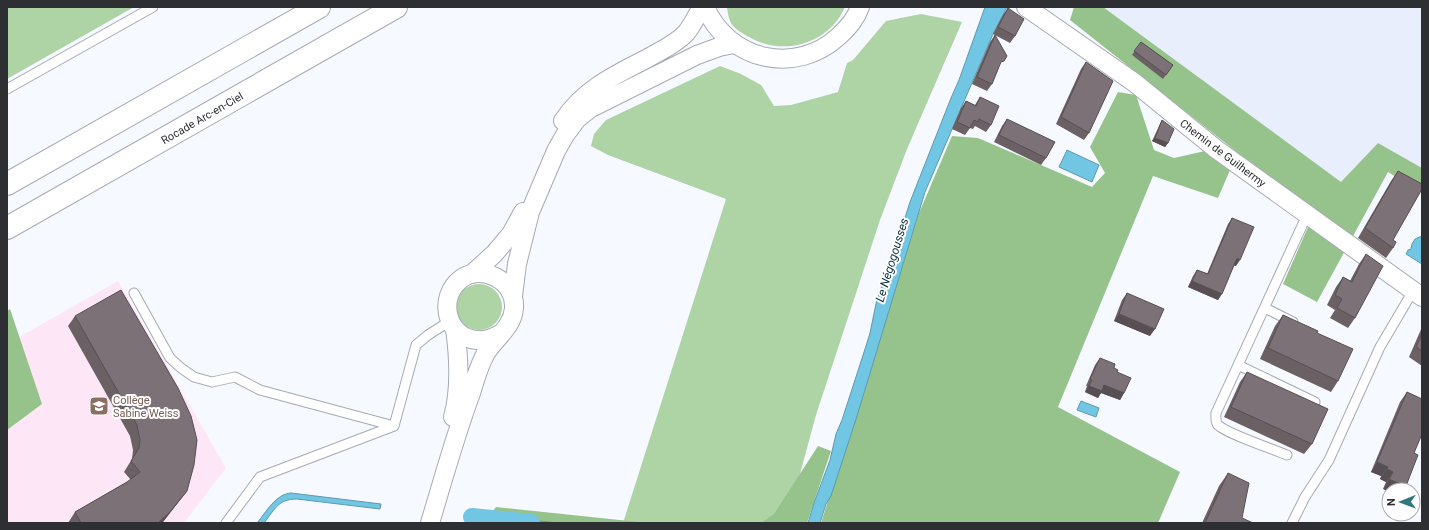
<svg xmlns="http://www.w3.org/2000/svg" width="1429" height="530" viewBox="0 0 1429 530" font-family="Roboto,sans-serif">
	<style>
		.built { fill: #e9eefc }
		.education { fill: #fde7f6 }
		.green { fill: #aed3a5 }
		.forest { fill: #96c38b }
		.water { fill: #71c6e3; stroke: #5d99ae }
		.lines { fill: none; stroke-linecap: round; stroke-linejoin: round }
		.canal { stroke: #71c6e3; stroke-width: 18 }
		.service-casing { stroke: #a6aab3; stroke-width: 11 }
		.minor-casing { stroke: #a6aab3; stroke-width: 20 }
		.trunk-casing { stroke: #a6aab3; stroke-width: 24 }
		.service { stroke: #fff; stroke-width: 9 }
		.minor { stroke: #fff; stroke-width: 18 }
		.trunk { stroke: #fff; stroke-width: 22 }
		.wall { fill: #6b6165 }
		.shaded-wall { fill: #574f53 }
		.building { fill: #7c7176; stroke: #574f53 }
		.labels { text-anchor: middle; stroke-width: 4; stroke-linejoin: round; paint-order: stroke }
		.street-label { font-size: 11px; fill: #2e2f33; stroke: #fff }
		.education-label { font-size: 11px; fill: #785e54; stroke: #fff; text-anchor: start }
		.water-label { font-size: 12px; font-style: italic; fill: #07313d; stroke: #fff }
	</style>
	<rect width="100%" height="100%" fill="#f6f9ff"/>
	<path class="built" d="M1103,7H1422V168L1378,143L1342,183Z"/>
	<path class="education" d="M118,281L226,468L184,523H7V344Z"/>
	<path class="green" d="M7,7H134L7,79Z
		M727,7H845C829,44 783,57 749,37C733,28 729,25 727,7Z
		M921,14L962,22L907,149L880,220L816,415L791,507L789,523H623L726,199L608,155L591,146L594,134L606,120L720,66L741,74L761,85L774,106L791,105L838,92L847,63L853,60L886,21Z
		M456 307a23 23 0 1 1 46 0a23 23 0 1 1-46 0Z"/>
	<path class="forest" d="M1074,7H1103L1341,182L1378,143L1422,168V193L1388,172L1317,302L1283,284L1316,209L1238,153L1070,20Z
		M1118,92L1136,95L1154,150L1174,158L1205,151L1230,170L1218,198L1153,176L1058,407L1180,472L1158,523H821L919,213L952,136L978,138L1092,187L1105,173L1090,147Z
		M10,309L42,404L7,430V311Z
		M818,446L831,451L807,523H761L774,514Z
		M496,507L648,523H484Z"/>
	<path class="water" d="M985,7H1007L993,34L925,192L857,416L831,496L826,504L820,523H808L814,503L830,460L836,434L842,420L866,346L870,333L877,299L889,268L910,202L951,98L959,80Z
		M1067,150L1099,165L1092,182L1059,167Z
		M1422,236V264L1406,254L1408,250L1411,249L1412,244L1415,239Z
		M1081,401L1099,408L1096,417L1077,410Z
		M291,493L381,504L380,509L297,499C278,499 275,509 264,523H257C266,512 276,494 291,493Z
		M473,514L558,523H538L505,519H471Z"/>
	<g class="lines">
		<path class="canal" d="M472,517L531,523"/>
		<g class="service-casing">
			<path id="service" d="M7,89L153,7
				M134,293L170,358L181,368L194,377L212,382L235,377L260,390L394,426L416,345L428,335L450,321
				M1265,308L1293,322
				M1238,365L1315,402
				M1287,455C1273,449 1227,434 1218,425C1215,422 1216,417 1216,413L1307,215
				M226,523L260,477L394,426
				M1292,523L1305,497L1329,460L1380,347L1413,291"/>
		</g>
		<g class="minor-casing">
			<path id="minor" d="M705,7C729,61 796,76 839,36C848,28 856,18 860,7
				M1026,7L1135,83L1216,149L1422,297
				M563,121C584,89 615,75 648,58C660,51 676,44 686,33C692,26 697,15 702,7
				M472,274L494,254L511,234L523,212
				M513,296L517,264L530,212L556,151L565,135L577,119L591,108L697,55L719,47L734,44
				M453,417C461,388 459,358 455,329
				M430,523C443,480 455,436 471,393C475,380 479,365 486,353C495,338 513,327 514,308C516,281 482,263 461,279C437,297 446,338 477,340C486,341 493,338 500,334"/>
		</g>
		<g class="trunk-casing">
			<path id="trunk" d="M7,184L319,7
				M7,228L396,7"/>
		</g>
		<use href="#service" class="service"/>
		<use href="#minor" class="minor"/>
		<use href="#trunk" class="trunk"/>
	</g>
	<path class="wall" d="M1008,8L1015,36L1010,43L993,34L1003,15Z
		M995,35L998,68L992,84L987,91L972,84L990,42Z
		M1141,42L1173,65L1163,79L1132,55Z
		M1086,62L1089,133L1084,140L1056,124L1081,69Z
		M980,97L991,125L986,132L975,126L973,129L970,128L965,135L952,129L961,108L966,101L975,105Z
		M1007,119L1046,158L1041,165L994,142L1002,126Z
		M1162,120L1168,143L1165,147L1152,141L1160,124Z
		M1398,171L1393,248L1386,258L1358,238L1391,181Z
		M1232,218L1236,266L1234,265L1218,300L1188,287L1193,276L1197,270L1207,274L1228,224Z
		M1366,254L1355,318L1348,328L1330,318L1335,310L1327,305L1336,287L1343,277L1350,281L1359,264Z
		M1127,293L1150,336L1114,321L1122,300Z
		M1283,315L1317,333L1338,381L1331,392L1260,359L1275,326Z
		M75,316L187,491L162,523H68L75,512L127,482L131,480L124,472L132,459L133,450L130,436L68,326Z
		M1422,327V366L1409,357Z
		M1100,358L1117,372L1124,393L1120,400L1101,393L1098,398L1085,392L1087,386H1086L1095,365Z
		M1247,372L1312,444L1304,454L1224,417L1240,382Z
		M1407,392L1421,436L1383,489L1386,482L1380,479L1381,476L1371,472L1400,402Z
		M1228,473L1242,518L1253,523H1202L1219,486Z"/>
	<path class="shaded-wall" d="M1155,138L1168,143L1165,147L1152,141Z
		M1237,258L1240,260L1236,266L1233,265Z
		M1192,281L1222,294L1218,300L1188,287Z
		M1119,314L1155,329L1150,336L1114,321Z
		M1104,385L1124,393L1120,400L1101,393L1098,398L1085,392L1089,386Z
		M1377,462L1388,467L1381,476L1371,472Z
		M1387,469L1393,472L1386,482L1380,479Z
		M1389,479L1406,486L1403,490H1389V492L1383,489Z
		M187,491L163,522L162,523H158Z"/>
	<path class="building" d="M1008,8L1024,19L1015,36L998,27Z
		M995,35L1007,56L1004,61L1001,62L992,84L977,77Z
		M1141,42L1173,65L1166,75L1134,51Z
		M1086,62L1113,81L1089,133L1061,117Z
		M980,97L999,106L991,125L979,119L978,122L974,120L970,128L957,122L966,101L976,106Z
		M1007,119L1055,142L1046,158L999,135Z
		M1162,120L1174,129L1168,143L1155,138Z
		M1398,171L1422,184V189L1393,240L1396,242L1393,248L1365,228Z
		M1232,218L1254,227L1240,260L1237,258L1222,294L1192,281L1197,270L1208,274Z
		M1366,254L1383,266L1355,318L1337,308L1342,299L1335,295L1343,277L1352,282Z
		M121,290L178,388L191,416L197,440L194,465L187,491L170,512L158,523H81L75,512L127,482L140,472L131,461L139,448L140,440L137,425L75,316Z
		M1127,293L1164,309L1155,329L1119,314Z
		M1283,315L1318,331L1317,333L1353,349L1338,381L1268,348Z
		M1422,333V351L1416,347Z
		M1100,358L1115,364L1114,368L1118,370L1117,372L1131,378L1124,393L1104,385L1102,391L1089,386L1092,380L1090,379Z
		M1247,372L1328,409L1312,444L1231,407Z
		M1407,392L1422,399V434L1414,453L1418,455L1406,486L1389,479L1393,472L1387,469L1388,467L1377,462Z
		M1228,473L1249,483L1242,518L1253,523H1205Z"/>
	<defs>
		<g id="school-square" transform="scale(1)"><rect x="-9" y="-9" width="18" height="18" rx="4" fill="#8d6e63" stroke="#fff"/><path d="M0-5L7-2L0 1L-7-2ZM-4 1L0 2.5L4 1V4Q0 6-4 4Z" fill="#fff"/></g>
	</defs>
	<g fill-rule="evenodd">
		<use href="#school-square" x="99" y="406"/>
	</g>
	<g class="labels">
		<g class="street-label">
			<text transform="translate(202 118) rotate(-30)" y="4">Rocade Arc-en-Ciel</text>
			<text transform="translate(1223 153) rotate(37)" y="4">Chemin de Guilhermy</text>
		</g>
		<g class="education-label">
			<text x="113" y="404">Collège<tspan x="113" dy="13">Sabine Weiss</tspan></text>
		</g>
		<g class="water-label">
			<text transform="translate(892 260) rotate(-73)" y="4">Le Négogousses</text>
		</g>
	</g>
	<rect width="1429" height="530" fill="none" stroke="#2e2f33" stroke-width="16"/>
	<g transform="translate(1401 502) rotate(269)"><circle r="19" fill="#ffffff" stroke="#abacad"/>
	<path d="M0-3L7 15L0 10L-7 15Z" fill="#2f787d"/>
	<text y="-6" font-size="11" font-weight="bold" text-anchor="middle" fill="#2e2f33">N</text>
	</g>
</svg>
